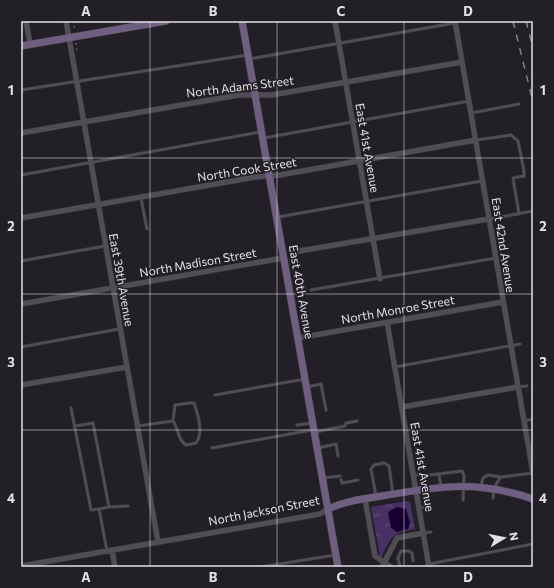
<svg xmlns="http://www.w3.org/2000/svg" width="554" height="588" viewBox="0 0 554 588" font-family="Commissioner,sans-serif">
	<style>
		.grass { fill: url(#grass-tufts) }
		.water { fill: #17002e }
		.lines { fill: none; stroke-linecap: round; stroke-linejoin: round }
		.lane-casing { stroke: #3b393e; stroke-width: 3.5 }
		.street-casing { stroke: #3b393e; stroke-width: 6 }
		.secondary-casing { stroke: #3b393e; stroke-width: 8 }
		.path { stroke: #757379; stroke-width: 1; stroke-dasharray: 2 3; stroke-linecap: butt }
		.lane { stroke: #514d56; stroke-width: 2.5 }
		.street { stroke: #514d56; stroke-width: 5 }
		.secondary { stroke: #6e5f81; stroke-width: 7 }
		.rail { stroke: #838086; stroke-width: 1.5; stroke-dasharray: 7 7; stroke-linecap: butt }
		.grid { fill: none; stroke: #e3e1e6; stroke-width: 1; stroke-opacity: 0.55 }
		.labels { text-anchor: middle; stroke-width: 3; stroke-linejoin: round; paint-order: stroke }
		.street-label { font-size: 12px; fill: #e3e1e6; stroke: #221f26 }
		.neatline { fill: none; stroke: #e3e1e6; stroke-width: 1.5 }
		.grid-label { font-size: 13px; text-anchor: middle; font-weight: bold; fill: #e3e1e6 }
	</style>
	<defs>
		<pattern id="grass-tufts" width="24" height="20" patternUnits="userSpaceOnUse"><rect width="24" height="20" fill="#473064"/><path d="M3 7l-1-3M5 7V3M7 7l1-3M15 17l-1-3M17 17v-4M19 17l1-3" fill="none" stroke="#614e7a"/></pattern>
	</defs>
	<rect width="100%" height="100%" fill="#221f26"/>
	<path class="grass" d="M407,501L410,502L415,529C393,533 391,536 382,556H380L371,507Z"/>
	<path class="water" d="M397,507L406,509L410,523L408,529L397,532L391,528L388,512Z"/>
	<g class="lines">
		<g class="lane-casing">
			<path id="lane" d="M249,59L455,23
				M21,90L248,55
				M471,113L519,104
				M264,138L469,101
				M476,140L511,135L518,141L524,171V176L513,178L519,214
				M21,175L260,132
				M141,198L147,229
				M278,217L482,181
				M490,219L533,211
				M21,261L105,246
				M311,290L496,258
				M21,347L119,329
				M395,367L520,344
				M307,387L321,384L326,410
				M518,387L527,386
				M215,395L305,379
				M189,403H194C198,414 204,433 196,443L186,445C177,439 179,429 173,421L175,405Z
				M71,408L91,510L99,509
				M524,421L533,419
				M297,425L312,423
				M75,426L93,423L109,507L99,509L107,551
				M138,426L173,421
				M315,432L345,426L346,423L357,421
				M212,448L312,430
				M318,448L336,444L338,456
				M439,474L441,487
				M413,475H430L462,471L464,475L463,500
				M323,478L340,476
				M341,480L342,483L358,480
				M481,486L483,478L488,475L501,477L533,473
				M376,496L371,469L374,465L384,463L389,466L393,494
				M493,498L494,488L500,478
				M109,507L128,506
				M420,508L427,507
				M423,533L431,532
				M429,564L533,544
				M261,567L335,555
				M400,567L398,558L401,551H409L412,553L413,561"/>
		</g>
		<g class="street-casing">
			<path id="street" d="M26,21L30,44
				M66,21L158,542
				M335,21L380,279
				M455,21L533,473
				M21,133L239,95H272L462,62
				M21,218L256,177L280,175L476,140
				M299,251L489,219
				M21,304L283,258
				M387,322L429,567
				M298,338L503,302
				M21,385L127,367
				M402,407L518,387
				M365,499L375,556L391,567
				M112,550L115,567
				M21,566L320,514L328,509
				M382,567L397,538L423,533"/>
		</g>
		<g class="secondary-casing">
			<path id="secondary" d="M242,21L338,567
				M21,46L166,21
				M328,509C345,501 363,499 382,496C438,486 478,480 533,499"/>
		</g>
		<path class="path" d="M73,21L75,30
			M76,43L77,52"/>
		<use href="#lane" class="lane"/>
		<use href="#street" class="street"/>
		<use href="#secondary" class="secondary"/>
		<path class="rail" d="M513,21L533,102
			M526,21L533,48"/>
	</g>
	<path class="grid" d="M150,21V567M277,21V567M404,21V567M21,158H533M21,294H533M21,430H533"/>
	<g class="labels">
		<g class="street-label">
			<text transform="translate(240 87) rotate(-7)" y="4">North Adams Street</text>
			<text transform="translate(367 148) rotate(80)" y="4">East 41st Avenue</text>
			<text transform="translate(247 170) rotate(-9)" y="4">North Cook Street</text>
			<text transform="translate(503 245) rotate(81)" y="4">East 42nd Avenue</text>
			<text transform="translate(198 263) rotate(-10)" y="4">North Madison Street</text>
			<text transform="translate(121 280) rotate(80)" y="4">East 39th Avenue</text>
			<text transform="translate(301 292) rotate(80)" y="4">East 40th Avenue</text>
			<text transform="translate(398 310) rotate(-10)" y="4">North Monroe Street</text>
			<text transform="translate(422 467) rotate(80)" y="4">East 41st Avenue</text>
			<text transform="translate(264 511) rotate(-11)" y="4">North Jackson Street</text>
		</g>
	</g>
	<rect width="554" height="588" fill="none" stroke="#221f26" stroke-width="44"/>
	<g transform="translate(504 538) rotate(80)" stroke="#221f26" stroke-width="3" paint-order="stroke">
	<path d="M0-3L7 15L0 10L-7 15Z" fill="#e3e1e6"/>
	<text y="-6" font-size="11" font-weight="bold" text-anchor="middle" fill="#e3e1e6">N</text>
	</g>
	<rect x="22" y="22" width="510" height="544" class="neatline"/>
	<g class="grid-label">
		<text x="86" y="16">A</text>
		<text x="213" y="16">B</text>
		<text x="341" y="16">C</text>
		<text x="468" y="16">D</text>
		<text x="11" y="95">1</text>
		<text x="543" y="95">1</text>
		<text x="11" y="231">2</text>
		<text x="543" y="231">2</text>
		<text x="11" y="367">3</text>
		<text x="543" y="367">3</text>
		<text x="11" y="503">4</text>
		<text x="543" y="503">4</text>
		<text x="86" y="582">A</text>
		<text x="213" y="582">B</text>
		<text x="341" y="582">C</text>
		<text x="468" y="582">D</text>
	</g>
</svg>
